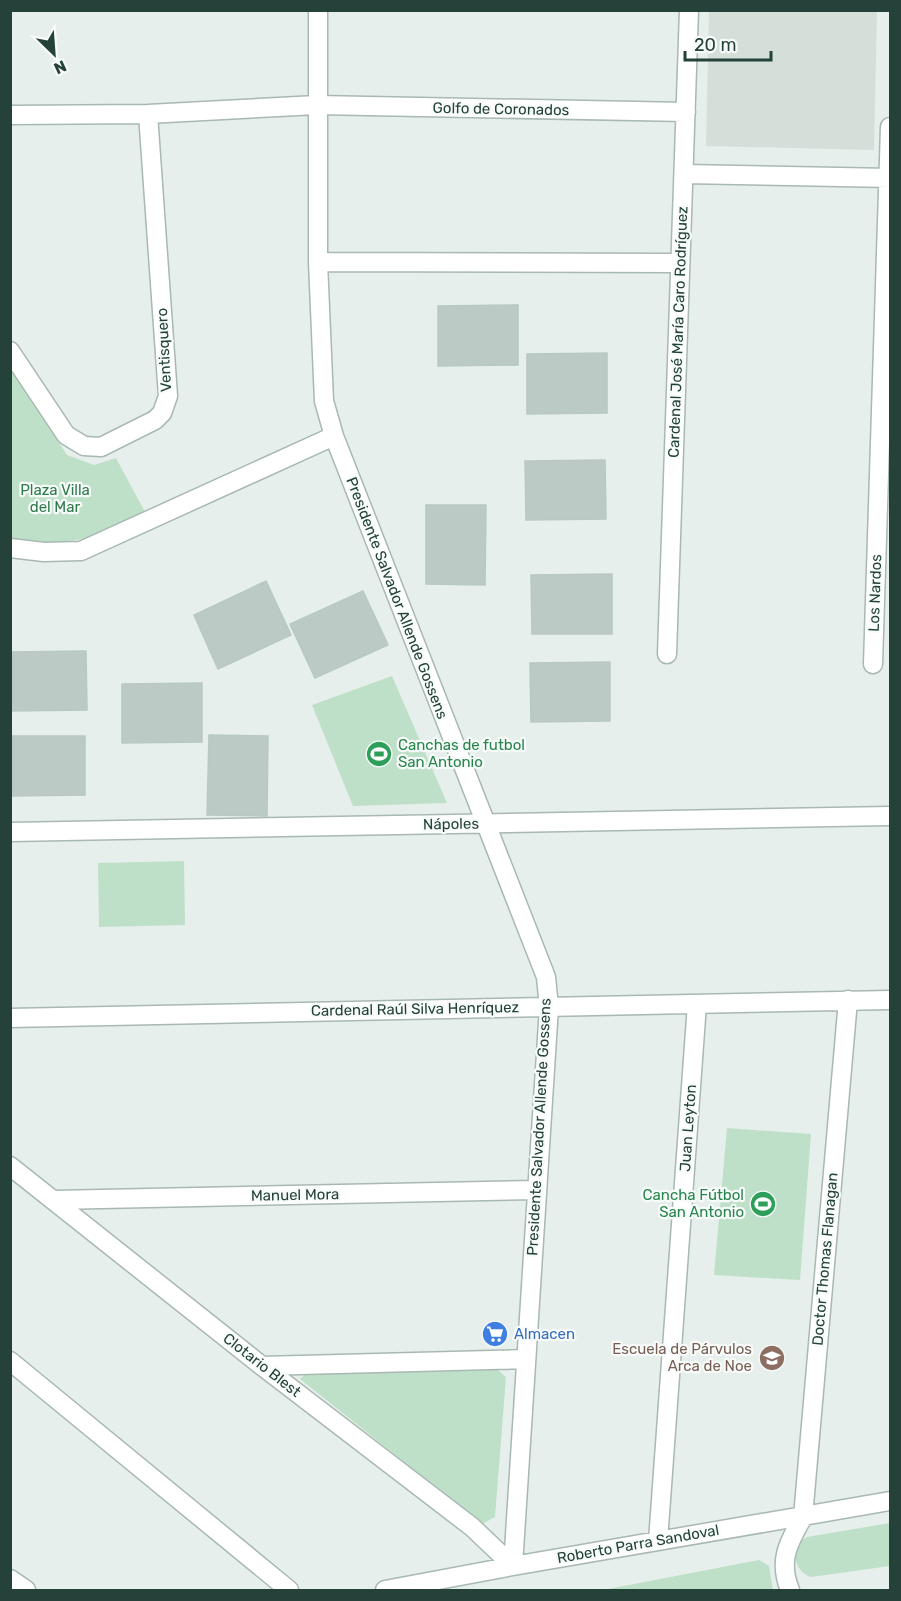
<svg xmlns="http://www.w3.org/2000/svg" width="901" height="1601" viewBox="0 0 901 1601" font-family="Rubik,sans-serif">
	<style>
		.built { fill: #d4dfda }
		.green { fill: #bfe0c8 }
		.building { fill: #bbcac4; stroke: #b8c9c2; stroke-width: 1.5 }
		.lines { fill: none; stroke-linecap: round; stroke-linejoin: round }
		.minor-casing { stroke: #a8b8b2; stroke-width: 21 }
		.minor { stroke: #fff; stroke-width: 18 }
		.labels { text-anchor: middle; stroke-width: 4.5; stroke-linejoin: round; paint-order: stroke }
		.street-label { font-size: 15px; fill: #24423a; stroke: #f7fbf9 }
		.park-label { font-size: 15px; fill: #2d7a4b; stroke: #f7fbf9 }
		.leisure-label { font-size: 15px; fill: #27864d; stroke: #f7fbf9; text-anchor: start }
		.shop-label { font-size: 15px; fill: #366cbe; stroke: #f7fbf9; text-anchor: start }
		.education-label { font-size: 15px; fill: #785e54; stroke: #f7fbf9; text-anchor: end }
	</style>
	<rect width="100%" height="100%" fill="#e6efeb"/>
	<path class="built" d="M709,11H877L874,150L706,146Z"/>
	<path class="green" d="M10,369L67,455L94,465L116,458L145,512L88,538L45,545L11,540Z
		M392,676L447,803L353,806L312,705Z
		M184,861L185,925L99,927L98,863Z
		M727,1128L811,1134L800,1280L714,1275Z
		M309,1370H498L506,1377L495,1517L482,1524L300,1379Z
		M890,1523V1566L811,1577C793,1571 789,1546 807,1537Z
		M759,1560L769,1566L773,1590H603Z"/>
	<path class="building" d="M518,305V365L438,366V306Z
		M607,353V413L527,414V354Z
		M605,460L606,519L526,520L525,461Z
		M426,505H486L485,585L426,584Z
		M612,574V634H532L531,575Z
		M266,581L291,635L218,669L194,615Z
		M363,591L388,645L315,678L290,624Z
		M86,651L87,710L10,711V652Z
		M610,662V721L531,722L530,663Z
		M202,683V742L122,743V684Z
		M209,735L268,736L267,816L207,815Z
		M10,736H85V795L10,796Z"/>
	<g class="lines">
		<g class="minor-casing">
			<path id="minor" d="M318,10V262L324,401L334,436L546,977L549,1007L513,1566
				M10,115L148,114L317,105L686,112
				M684,174L890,178
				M318,262L680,263
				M10,351L66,435L84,446L101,447L155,420L162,413L168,396L148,114
				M10,548L44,552L81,551L334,436
				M667,654L689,10
				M873,664L890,127
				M10,832L890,816
				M10,1018L890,1000
				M10,1166L262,1366L472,1527L513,1566
				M54,1200L535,1190
				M10,1361L289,1590
				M262,1366L526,1359
				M658,1541L697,1004
				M10,1579L26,1590
				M385,1590L513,1566L890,1501
				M790,1590C778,1561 788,1543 803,1517L848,1000"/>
		</g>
		<use href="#minor" class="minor"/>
	</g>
	<defs>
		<g id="stadium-disc" transform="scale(1.35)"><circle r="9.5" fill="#2e9e5b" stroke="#f7fbf9"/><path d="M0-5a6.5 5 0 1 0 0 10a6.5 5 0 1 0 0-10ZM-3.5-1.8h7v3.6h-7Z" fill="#fff"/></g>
		<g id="supermarket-disc" transform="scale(1.35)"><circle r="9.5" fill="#3f7fe0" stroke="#f7fbf9"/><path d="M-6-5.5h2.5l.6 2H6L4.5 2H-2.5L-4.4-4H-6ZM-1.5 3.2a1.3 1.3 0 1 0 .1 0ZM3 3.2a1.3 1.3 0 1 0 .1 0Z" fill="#fff"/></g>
		<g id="school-disc" transform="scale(1.35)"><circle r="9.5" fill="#8d6e63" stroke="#f7fbf9"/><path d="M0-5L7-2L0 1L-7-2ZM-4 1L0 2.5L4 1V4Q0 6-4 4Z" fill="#fff"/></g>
	</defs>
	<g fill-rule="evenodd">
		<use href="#stadium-disc" x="379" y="754"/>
		<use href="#stadium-disc" x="763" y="1204"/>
		<use href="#supermarket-disc" x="495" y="1334"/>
		<use href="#school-disc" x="772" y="1358"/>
	</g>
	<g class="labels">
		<g class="street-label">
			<text transform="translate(501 109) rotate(1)" y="5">Golfo de Coronados</text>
			<text transform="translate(678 332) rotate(-88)" y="5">Cardenal José María Caro Rodríguez</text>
			<text transform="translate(164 350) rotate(-93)" y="5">Ventisquero</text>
			<text transform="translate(875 593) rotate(-88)" y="5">Los Nardos</text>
			<text transform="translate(397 598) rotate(69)" y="5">Presidente Salvador Allende Gossens</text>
			<text transform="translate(451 824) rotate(-1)" y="5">Nápoles</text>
			<text transform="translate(415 1009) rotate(-1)" y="5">Cardenal Raúl Silva Henríquez</text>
			<text transform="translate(539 1127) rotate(-87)" y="5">Presidente Salvador Allende Gossens</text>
			<text transform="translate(688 1128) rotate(-86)" y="5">Juan Leyton</text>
			<text transform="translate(295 1195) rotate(-1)" y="5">Manuel Mora</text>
			<text transform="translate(825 1259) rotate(-85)" y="5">Doctor Thomas Flanagan</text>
			<text transform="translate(262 1365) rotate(38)" y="5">Clotario Blest</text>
			<text transform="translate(638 1544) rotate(-10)" y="5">Roberto Parra Sandoval</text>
		</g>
		<g class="park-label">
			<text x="55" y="495">Plaza Villa<tspan x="55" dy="17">del Mar</tspan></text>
		</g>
		<g class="leisure-label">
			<text x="398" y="750">Canchas de futbol<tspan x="398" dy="17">San Antonio</tspan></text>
			<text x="744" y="1200" text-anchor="end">Cancha Fútbol<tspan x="744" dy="17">San Antonio</tspan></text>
		</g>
		<g class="shop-label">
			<text x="514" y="1339">Almacen</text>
		</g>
		<g class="education-label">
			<text x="752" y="1354">Escuela de Párvulos<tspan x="752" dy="17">Arca de Noe</tspan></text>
		</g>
	</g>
	<rect width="901" height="1601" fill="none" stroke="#24423a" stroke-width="24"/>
	<g transform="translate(54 54) rotate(155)" stroke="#f7fbf9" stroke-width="4.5" paint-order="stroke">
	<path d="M0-4.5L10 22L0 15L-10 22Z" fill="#24423a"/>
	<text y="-9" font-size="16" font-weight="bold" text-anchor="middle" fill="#24423a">N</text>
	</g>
	<path d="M685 51v9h86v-9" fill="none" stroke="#24423a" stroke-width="3"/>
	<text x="694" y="51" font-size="18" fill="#24423a" stroke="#f7fbf9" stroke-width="4.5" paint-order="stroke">20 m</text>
</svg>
